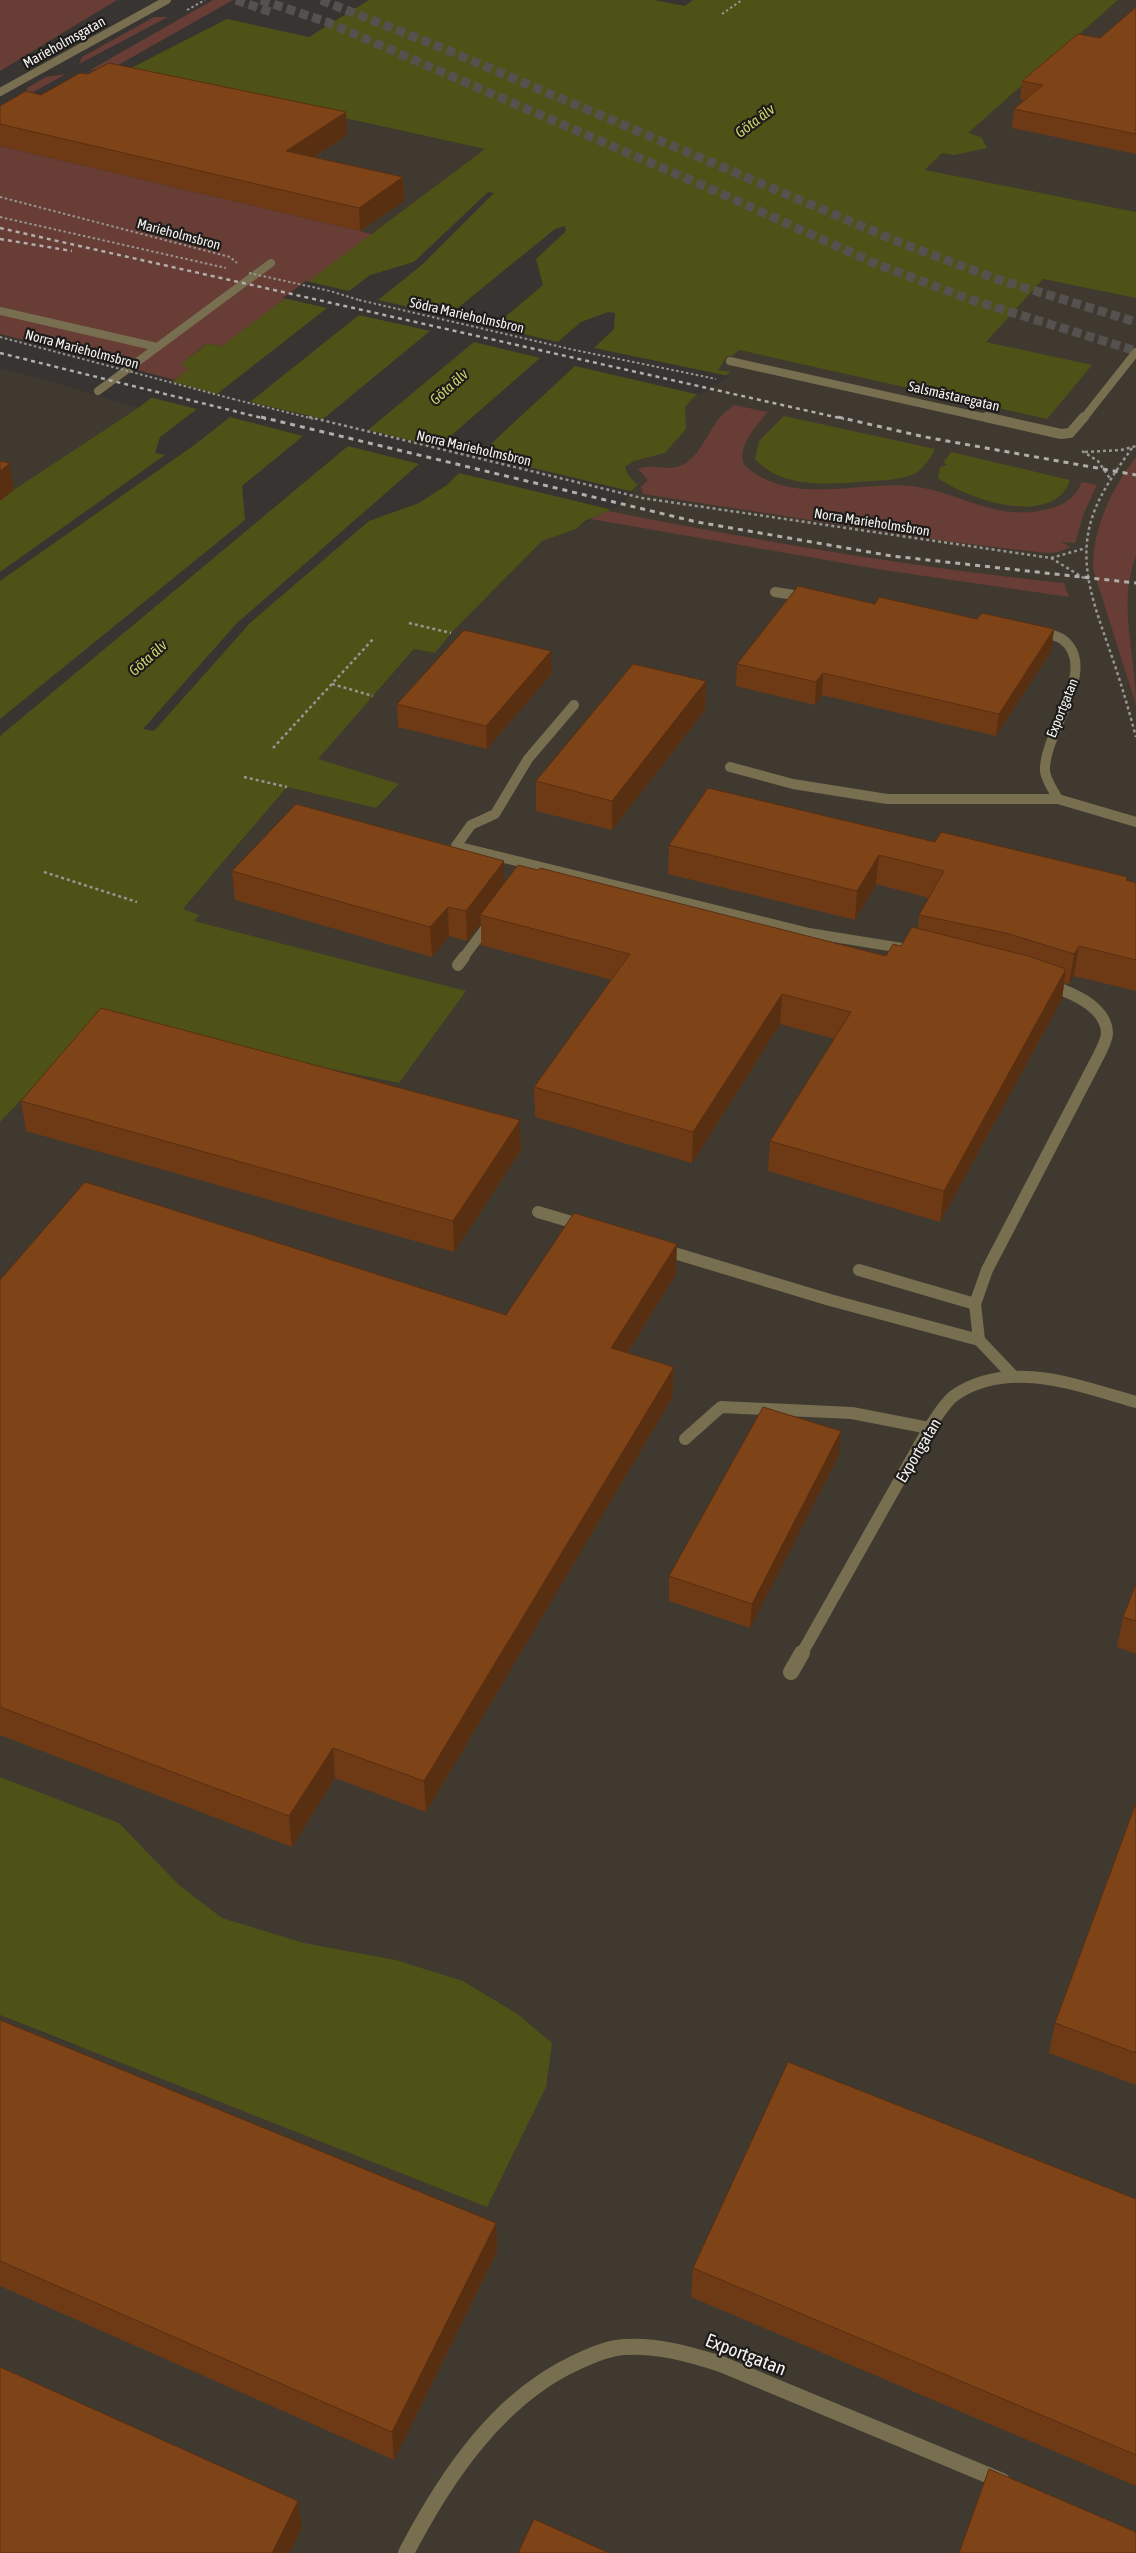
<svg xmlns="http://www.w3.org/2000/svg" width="1136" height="2553" viewBox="0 0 1136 2553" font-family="'Asap Condensed',sans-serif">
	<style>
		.built { fill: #403930 }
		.green { fill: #673d35 }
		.water { fill: #4f5217 }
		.pier { fill: #373431; fill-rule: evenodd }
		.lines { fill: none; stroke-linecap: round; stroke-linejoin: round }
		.highway-tunnel { stroke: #54514e; stroke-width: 9; stroke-dasharray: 9 4.5; stroke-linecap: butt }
		.path-far1 { stroke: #979592; stroke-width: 2; stroke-dasharray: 2.5 2.5; stroke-linecap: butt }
		.path { stroke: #979592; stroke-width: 2.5; stroke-dasharray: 3 3; stroke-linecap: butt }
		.minor-far3 { stroke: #786e50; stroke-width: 8 }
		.minor-far2 { stroke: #786e50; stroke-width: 10 }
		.minor-far1 { stroke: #786e50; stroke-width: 12 }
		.minor { stroke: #786e50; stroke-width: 16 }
		.rail-far1 { stroke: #b1afac; stroke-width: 2.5; stroke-dasharray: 4 4; stroke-linecap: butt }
		.rail { stroke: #b1afac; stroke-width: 3; stroke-dasharray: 5 5; stroke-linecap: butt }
		.path-bridge { stroke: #979592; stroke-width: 2; stroke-dasharray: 2.5 2.5; stroke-linecap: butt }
		.wall { fill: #6d3a15 }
		.shaded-wall { fill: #592f11 }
		.building { fill: #7f4318; stroke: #592f11 }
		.labels { text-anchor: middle; stroke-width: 4.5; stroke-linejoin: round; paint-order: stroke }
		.far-street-label { font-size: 14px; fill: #f6f4f1; stroke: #1d1c1a }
		.far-water-label { font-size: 15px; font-style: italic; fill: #cfd56c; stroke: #1d1c1a }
		.street-label { font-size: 16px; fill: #f6f4f1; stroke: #1d1c1a }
		.near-street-label { font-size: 19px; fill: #f6f4f1; stroke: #1d1c1a }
	</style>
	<rect width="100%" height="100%" fill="#373431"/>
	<path class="built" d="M1118,0H1136V212L924,171L942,153L954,155L967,134Z
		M101,64L200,87L485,149L372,234L0,146V119Z
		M1043,279L1136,298V2553H0V2015L73,2046L552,2043L519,2015L463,1981L396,1960L304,1943L222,1918L179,1885L119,1823L0,1777V1122L97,1021L399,1083L466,991L193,921L199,915L183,910L287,787L376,808L399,785L317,759L415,649L435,653L453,631L542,541L576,529L638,485L628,475L625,467L634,461L665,453L685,429V407L694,397L730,373L718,370L727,356H732L739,350L1047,419L985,342Z
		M0,368L70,387L138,408L0,499Z"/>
	<path class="green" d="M0,0H117L0,71Z
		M213,0H233L113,68L90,70Z
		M154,17H168L79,64L82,57Z
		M66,74L28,95L26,93L27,88L46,77Z
		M0,146L360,231L372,234L222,346L206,344L183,362L189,369L175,380L0,334Z
		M734,405L768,412C757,425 735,447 745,466C793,507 856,481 911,486C960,491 996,523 1048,509C1065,505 1075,498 1082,482L1097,485L1084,513L1075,543L1061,542L1071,547L1059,552L1047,553L952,542L643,494L641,487L648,480L638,469C652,463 666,471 680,466C698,459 706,436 717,421C721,415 728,410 734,405Z
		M1136,457V555C1117,608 1136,652 1136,705L1093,569C1093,527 1111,490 1136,457Z
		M608,511C759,541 911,567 1064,583L1069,597L883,570L591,519Z"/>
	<path class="water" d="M369,0H654L685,6L693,0H1118L968,133L981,137L987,148L954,155L942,153L925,170L1136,212V298L1043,279L986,342L1092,365L1047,419L739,350L732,356H727L718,370L731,372L694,397L685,407L686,429L665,453L634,461L625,467L628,475L638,485L608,511L585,521L576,529L542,541L453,631L435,653L414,649L318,759L399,784L376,808L287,787L183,909L199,915L194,921L466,991L399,1083L97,1021L0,1122V499L138,408L189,369L183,365V362L207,344L222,346L485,149L127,70L227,19L309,37Z
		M784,416L935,449C931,457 924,468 916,473C903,480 885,480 871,481C833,484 783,490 755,459L759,441Z
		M951,452L1070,480C1054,529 966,499 938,478L940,467L947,465L944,462Z
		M0,1777L119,1823L179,1885L222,1918L304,1943L396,1960L463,1981L519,2015L552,2043L546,2087L487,2207L0,2015Z"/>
	<path class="pier" d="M488,192L494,193L423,264L378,300L448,316L555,229L565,226L566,231L536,259L543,285L493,327L558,342L581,322L608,312L615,313L614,329L594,348L729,376L700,395L575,366L479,455L634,492L613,510L459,473L447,485L419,503L369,521L250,623L154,731L143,729L237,623L419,464L348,446L0,736V719L245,520L242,486L303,436L230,417L193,446L0,581V572L165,455L155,453L160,437L197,409L149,397L169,381L217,394L327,308L283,298L306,281L349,291L370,275L414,262ZM359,315L430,331L323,419L250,402ZM474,342L540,358L438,447L368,430Z"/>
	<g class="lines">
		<path class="highway-tunnel" d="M236,0L271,12
			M261,0L327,22L720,193L874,263L969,299L1136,351
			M321,0L435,45L906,245L997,279L1136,322"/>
		<path class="path-far1" d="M187,10L205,0
			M722,14L742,0
			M0,197L230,257L237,263
			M0,217L226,268
			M359,300L570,349L716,379
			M233,399L314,419"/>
		<path class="path" d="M309,417L642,498L1051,558L1087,580
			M1132,448C1116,471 1099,494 1091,521C1077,570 1098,614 1113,660C1122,686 1129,711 1136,737
			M1082,451L1098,461L1111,480
			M1085,452L1121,450L1136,446
			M1051,558L1086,548
			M409,623L451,633
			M332,684L373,696
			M273,748L374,638
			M244,777L287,787
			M44,872L137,902"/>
		<path class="minor-far3" d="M0,92L167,0
			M0,311L157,347
			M730,361L991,419
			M98,391L271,263
			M1083,419L1136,352"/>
		<path class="minor-far2" d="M986,417L1061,434L1070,433L1084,417
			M775,592L807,597
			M1037,631C1045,633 1056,635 1062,639C1101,667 1043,734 1045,771C1046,781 1054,791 1058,799
			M574,705L528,759L495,814L471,825L456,846L809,933L908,949
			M730,767L793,784L887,799H1058L1136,822
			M463,958L491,921"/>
		<path class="minor-far1" d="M458,965L464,957
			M538,1212L585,1226
			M661,1249L830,1300L979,1340
			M859,1270L975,1304
			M1014,1377L979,1340L975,1304L987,1270L1099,1055C1102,1048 1107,1040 1107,1033C1106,1005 1069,992 1047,984
			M685,1439L721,1407L852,1413L929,1428
			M801,1655L929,1428C936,1418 945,1402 955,1395C1010,1358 1079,1386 1136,1402"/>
		<path class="minor" d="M791,1672L802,1653
			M406,2553C445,2478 498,2398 577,2362C592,2355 608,2348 624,2347C658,2345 689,2354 721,2364L1002,2481"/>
		<path class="rail-far1" d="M0,228L844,419
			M0,239L72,251
			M0,353L266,419"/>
		<path class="rail" d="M261,417L697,522L892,556L1136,583
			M838,417L925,437L1136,475"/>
		<path class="path-bridge" d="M249,273L330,291L359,300
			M0,337L233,399"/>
	</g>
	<path class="wall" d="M1136,7V154L1012,128L1014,109L1024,100L1020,99L1022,81L1100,38Z
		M88,74L346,112L347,135L314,157L403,177L404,201L360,231L0,146V106L41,95Z
		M875,604L977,619L1054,629L1051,651L996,736L822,695L815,705L736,686L737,664Z
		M552,673L487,749L398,727L397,704Z
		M706,681L705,710L612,830L536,811V781Z
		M935,842L1136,883V991L1074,976L1069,984L1064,983L1062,999L940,1222L768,1171L770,1141L834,1039L780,1024L692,1163L535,1117L534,1087L612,980L481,945V923L467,941L449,936L432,957L235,900L232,871L504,861V884L538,870L886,956L901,946L918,928L919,915L929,898L876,884L855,920L668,874L669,845Z
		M21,1101L521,1150L454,1252L26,1131Z
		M676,1274L627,1353L674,1367L672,1398L426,1812L335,1778L292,1847L0,1735V1280L506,1315Z
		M839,1455L750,1628L669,1601V1576Z
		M1136,1584V1654L1117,1647L1123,1617Z
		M1136,1803V2085L1049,2053L1055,2023Z
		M0,2020L496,2223L497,2252L394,2460L0,2286Z
		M1136,2199V2486L691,2297L693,2268Z"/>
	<path class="shaded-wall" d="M346,112L347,135L288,174L286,151Z
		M403,177L404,201L360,231L359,208Z
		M10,463L14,490L0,501V471Z
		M1054,629L1051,651L996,736L999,714Z
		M551,651L552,673L487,749L486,726Z
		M823,673L822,695L815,705L816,682Z
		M706,681L705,710L612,830V801Z
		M879,855L876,884L855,920L857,891Z
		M504,861V891L480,915L481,923L467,941L466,911Z
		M448,907L449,936L432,957L430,927Z
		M1079,946L1074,976L1069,984L1074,954Z
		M1066,969L1062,999L940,1222L944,1191Z
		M782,994L780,1024L692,1163L693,1132Z
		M520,1120L521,1150L454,1252L453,1221Z
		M677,1244L676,1274L611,1378V1348Z
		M674,1367L672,1398L426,1812L424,1781Z
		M841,1431L839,1455L750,1628L752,1604Z
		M333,1748L335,1778L292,1847L289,1816Z
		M496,2223L497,2252L394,2460L392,2432Z
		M298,2501L302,2528L290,2553H272Z"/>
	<path class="building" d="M1136,7V134L1014,109L1043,85L1022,81L1078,34L1100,38Z
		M109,63L346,112L286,151L403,177L359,208L0,124V106L26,91L41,95L80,73L88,74Z
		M0,461L10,463L0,471Z
		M798,586L875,604L879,597L977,619L982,613L1054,629L999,714L823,673L816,682L737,664Z
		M464,630L551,651L486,726L397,704Z
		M633,664L706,681L612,801L536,781Z
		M708,788L935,842L941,832L1128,877L1126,880L1136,883V960L1079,946L1074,954L1006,933L919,915L944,871L879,855L857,891L669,845Z
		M296,804L504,861L466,911L448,907L430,927L232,871Z
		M518,865L538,870L540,868L886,956L893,944L901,946L912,927L1028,956L1066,969L944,1191L770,1141L851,1012L782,994L693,1132L534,1087L630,954L480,915Z
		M101,1008L520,1120L453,1221L21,1101Z
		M85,1182L506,1315L574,1213L677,1244L611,1348L674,1367L424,1781L333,1748L289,1816L0,1707V1280Z
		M763,1407L841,1431L752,1604L669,1576Z
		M1136,1584V1621L1123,1617Z
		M1136,1803V2053L1055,2023Z
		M0,2020L496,2223L392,2432L0,2261Z
		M788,2062L1136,2199V2455L693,2268Z
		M0,2367L298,2501L272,2553H0Z
		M989,2469L1136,2532V2553H959Z
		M534,2519L609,2553H518Z"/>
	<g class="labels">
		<g class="far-street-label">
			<text transform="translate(64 42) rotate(-29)" y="5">Marieholmsgatan</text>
			<text transform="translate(179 234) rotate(15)" y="5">Marieholmsbron</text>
			<text transform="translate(467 315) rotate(13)" y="5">Södra Marieholmsbron</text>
			<text transform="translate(82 349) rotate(15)" y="5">Norra Marieholmsbron</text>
			<text transform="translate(954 396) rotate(13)" y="5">Salsmästaregatan</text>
			<text transform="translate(474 448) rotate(13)" y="5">Norra Marieholmsbron</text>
			<text transform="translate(872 522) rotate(9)" y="5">Norra Marieholmsbron</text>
			<text transform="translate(1062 708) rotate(-68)" y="5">Exportgatan</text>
		</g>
		<g class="far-water-label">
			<text transform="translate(755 121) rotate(-37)" y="5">Göta älv</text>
			<text transform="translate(449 387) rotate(-42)" y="5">Göta älv</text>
			<text transform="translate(148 658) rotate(-42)" y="5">Göta älv</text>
		</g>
		<g class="street-label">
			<text transform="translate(918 1450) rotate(-59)" y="6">Exportgatan</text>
		</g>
		<g class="near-street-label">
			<text transform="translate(746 2354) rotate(21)" y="7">Exportgatan</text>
		</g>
	</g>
</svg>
